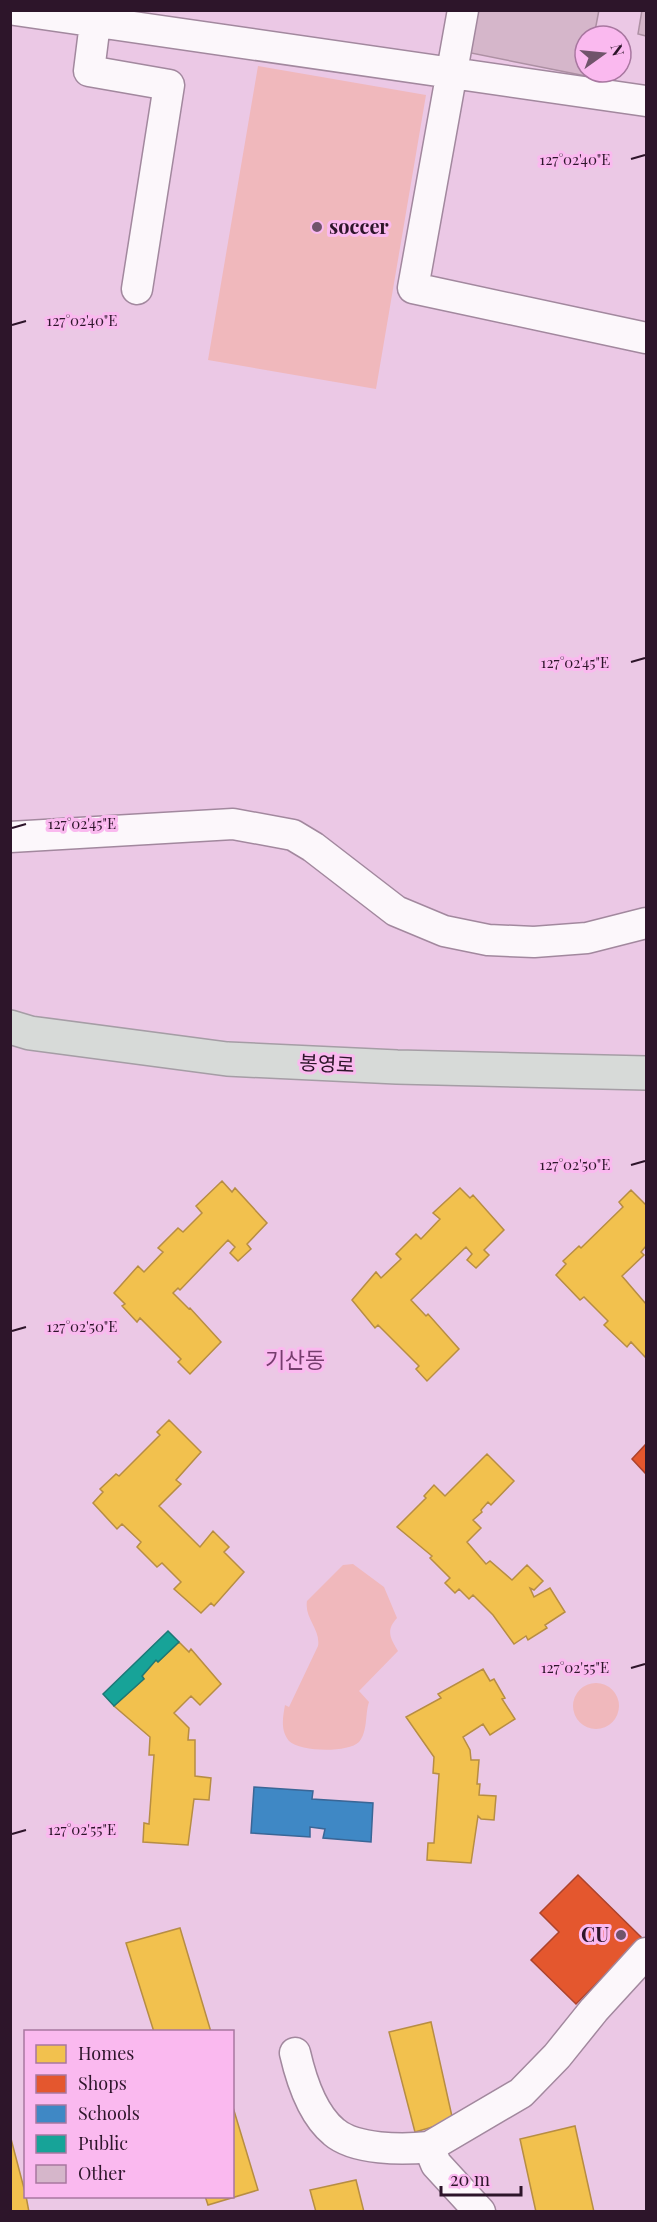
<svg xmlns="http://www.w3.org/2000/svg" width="657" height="2222" viewBox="0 0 657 2222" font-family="'Playfair Display','Noto Sans KR',serif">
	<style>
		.green { fill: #f0b8bc }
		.homes { fill: #f2c14e; stroke: #b78d43; stroke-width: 1.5 }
		.shops { fill: #e4572e; stroke: #ad432d; stroke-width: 1.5 }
		.schools { fill: #3f88c5; stroke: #3a6696; stroke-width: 1.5 }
		.public { fill: #17a398; stroke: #1e7877; stroke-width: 1.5 }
		.building { fill: #d5b6ca; stroke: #ad90a3; stroke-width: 1.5 }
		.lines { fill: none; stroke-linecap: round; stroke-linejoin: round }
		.minor-casing { stroke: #a2889e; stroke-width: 33 }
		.highway-casing { stroke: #a59da5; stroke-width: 36 }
		.minor { stroke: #fcf7fb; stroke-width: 30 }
		.highway { stroke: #d7dad8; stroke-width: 33 }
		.ticks { fill: none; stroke: #2d152a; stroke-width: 2 }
		.poi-dot { fill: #70546b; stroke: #fab9ef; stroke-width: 2 }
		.labels { text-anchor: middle; stroke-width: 6; stroke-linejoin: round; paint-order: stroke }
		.poi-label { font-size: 20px; font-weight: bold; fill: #2d152a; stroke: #fab9ef; text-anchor: start }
		.street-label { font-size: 20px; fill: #2d152a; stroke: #fab9ef }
		.quarter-label { font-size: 22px; fill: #763e6e; stroke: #fab9ef }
		.ticks-label { font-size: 15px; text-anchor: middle; fill: #2d152a; stroke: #fab9ef; stroke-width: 6; stroke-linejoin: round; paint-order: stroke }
	</style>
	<rect width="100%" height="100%" fill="#ebc8e5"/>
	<path class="green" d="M258,66L426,95L376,389L208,360Z
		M353,1564L384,1587L397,1618C385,1631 391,1639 398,1651L359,1691L369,1702C365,1713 368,1732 359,1742C348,1753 300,1752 289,1741C280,1730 283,1717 285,1705L289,1707L318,1646C321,1630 304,1618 307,1601L343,1565Z
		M573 1706a23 23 0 1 1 46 0a23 23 0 1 1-46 0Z"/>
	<path class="homes" d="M222,1181L232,1192L235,1188L267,1223L247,1244L251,1249L238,1261L230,1253L235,1247L228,1240L180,1290L178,1288L173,1293L189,1309L190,1308L221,1342L190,1374L178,1362L181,1359L140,1318L137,1322L122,1306L125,1304L114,1293L138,1266L144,1272L163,1252L158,1248L178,1228L183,1232L202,1213L196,1206Z
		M460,1188L470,1198L473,1195L504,1230L484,1250L489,1255L476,1268L467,1260L472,1254L466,1247L411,1300L426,1316L428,1314L459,1349L427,1381L416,1369L419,1366L378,1325L375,1328L352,1300L376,1272L381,1278L401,1259L396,1254L416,1234L421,1239L440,1219L433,1213Z
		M631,1190L646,1205V1246L641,1252L644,1255L622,1276L646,1304V1358L631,1342L627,1347L604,1325L608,1321L584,1297L580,1300L556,1275L566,1264L563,1261L579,1246L581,1248L623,1207L619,1202Z
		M169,1420L201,1452L176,1480L181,1484L159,1506L200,1547L213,1531L229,1547L224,1552L244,1572L214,1606L211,1603L201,1613L174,1589L181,1582L162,1563L157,1567L137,1547L141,1542L122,1524L117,1529L93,1503L103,1492L100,1489L116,1474L119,1476L160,1435L157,1432Z
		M487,1454L514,1481L491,1505L488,1502L481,1510L482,1512L473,1520L481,1528L467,1542L486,1564L490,1561L512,1580L527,1565L543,1581L534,1590L530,1588L534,1597L550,1588L565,1612L545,1625L547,1628L528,1640L526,1636L514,1644L493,1615L473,1595L469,1599L459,1589L455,1593L445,1583L450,1578L430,1558L432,1556L397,1527L426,1498L424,1496L434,1485L445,1496Z
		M179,1642L189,1652L191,1649L221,1684L200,1705L191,1696L174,1713L189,1728L188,1740H195V1776L211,1778L209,1800L194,1799L188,1845L143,1842L144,1823L149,1824L154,1755H149L150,1737L114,1706L144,1679L142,1676L156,1660L158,1662Z
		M483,1669L490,1681L494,1679L505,1698L502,1699L515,1719L490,1735L483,1724L463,1737L470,1750L471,1760H479L477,1784H480L479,1795L496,1796L494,1820L481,1819L478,1816L471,1863L427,1860L428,1843H434L439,1774L433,1773L434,1757L406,1717L441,1698L438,1694Z
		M180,1928L211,2032H154L126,1943Z
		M431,2022L453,2121L415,2132L389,2032Z
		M232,2104L258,2190L208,2205L205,2196H232Z
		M575,2126L594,2212H536L520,2139Z
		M10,2135L26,2196L29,2212H10Z
		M356,2180L364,2212H316L310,2190Z"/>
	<path class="shops" d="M646,1444V1474L632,1459Z
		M578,1875L642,1938L576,2004L531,1960L559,1932L540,1913Z"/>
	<path class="schools" d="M254,1787L313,1791L312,1799L373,1803L371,1842L323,1838L325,1829L310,1827V1837L251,1833Z"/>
	<path class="public" d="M168,1631L179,1642L158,1662L156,1660L142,1676L144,1679L114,1706L103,1694Z"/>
	<path class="building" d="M469,10H599L594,36H585L586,76L461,51Z
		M642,10H646V36L638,34Z"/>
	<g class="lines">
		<g class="minor-casing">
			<path id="minor" d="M15,10L646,101
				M463,10L413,288L646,338
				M95,23L89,71L169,85L137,289
				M10,837L233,824L293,835L313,847L396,911L444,931L488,940L534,942L587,938L646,923
				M295,2053C301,2079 312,2114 334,2132C355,2150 403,2150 429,2147
				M480,2212L436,2164L429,2147L521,2093L557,2056L594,2010L646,1953"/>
		</g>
		<g class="highway-casing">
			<path id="highway" d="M10,1027L30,1033L227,1059L397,1067L646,1073"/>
		</g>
		<use href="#minor" class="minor"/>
		<use href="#highway" class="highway"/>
	</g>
	<path class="ticks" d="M631,159L645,155M12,325L26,321M631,662L645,658M12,828L26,824M631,1165L645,1161M12,1331L26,1327M631,1668L645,1664M12,1834L26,1830"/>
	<g class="poi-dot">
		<circle cx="317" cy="227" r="6"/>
		<circle cx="621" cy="1935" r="6"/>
	</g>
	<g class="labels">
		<g class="poi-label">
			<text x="329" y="234">soccer</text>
			<text x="609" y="1942" text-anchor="end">CU</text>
		</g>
		<g class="street-label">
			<text transform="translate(327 1064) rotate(3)" y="7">봉영로</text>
		</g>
		<g class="quarter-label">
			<text x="295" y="1368">기산동</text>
		</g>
	</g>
	<g class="ticks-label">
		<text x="575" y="165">127°02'40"E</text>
		<text x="82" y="326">127°02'40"E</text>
		<text x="575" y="668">127°02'45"E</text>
		<text x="82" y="829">127°02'45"E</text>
		<text x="575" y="1170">127°02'50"E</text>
		<text x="82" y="1332">127°02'50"E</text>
		<text x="575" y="1673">127°02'55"E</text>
		<text x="82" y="1835">127°02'55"E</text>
	</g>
	<rect width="657" height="2222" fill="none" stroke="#2d152a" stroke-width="24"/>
	<rect x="24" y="2030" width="210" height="168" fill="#fab9ef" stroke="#a877a0" stroke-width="1.5"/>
	<rect x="36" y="2045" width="30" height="18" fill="#f2c14e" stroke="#a877a0" stroke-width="1.5"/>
	<text x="78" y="2060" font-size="18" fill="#2d152a">Homes</text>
	<rect x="36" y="2075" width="30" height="18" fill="#e4572e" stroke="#a877a0" stroke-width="1.5"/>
	<text x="78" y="2090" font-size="18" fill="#2d152a">Shops</text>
	<rect x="36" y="2105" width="30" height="18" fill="#3f88c5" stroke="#a877a0" stroke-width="1.5"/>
	<text x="78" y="2120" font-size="18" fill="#2d152a">Schools</text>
	<rect x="36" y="2135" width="30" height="18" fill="#17a398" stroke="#a877a0" stroke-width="1.5"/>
	<text x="78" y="2150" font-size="18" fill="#2d152a">Public</text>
	<rect x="36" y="2165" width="30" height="18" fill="#d5b6ca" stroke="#a877a0" stroke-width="1.5"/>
	<text x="78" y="2180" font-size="18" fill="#2d152a">Other</text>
	<g transform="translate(603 54) rotate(75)"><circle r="28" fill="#fab9ef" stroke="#a877a0" stroke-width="1.5"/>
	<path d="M0-4.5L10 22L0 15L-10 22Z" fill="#70546b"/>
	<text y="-9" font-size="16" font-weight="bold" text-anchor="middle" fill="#2d152a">N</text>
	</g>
	<path d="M441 2186v9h80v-9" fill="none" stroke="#2d152a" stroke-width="3"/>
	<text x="450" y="2186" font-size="18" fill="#2d152a" stroke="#fab9ef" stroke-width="4.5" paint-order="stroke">20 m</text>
</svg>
